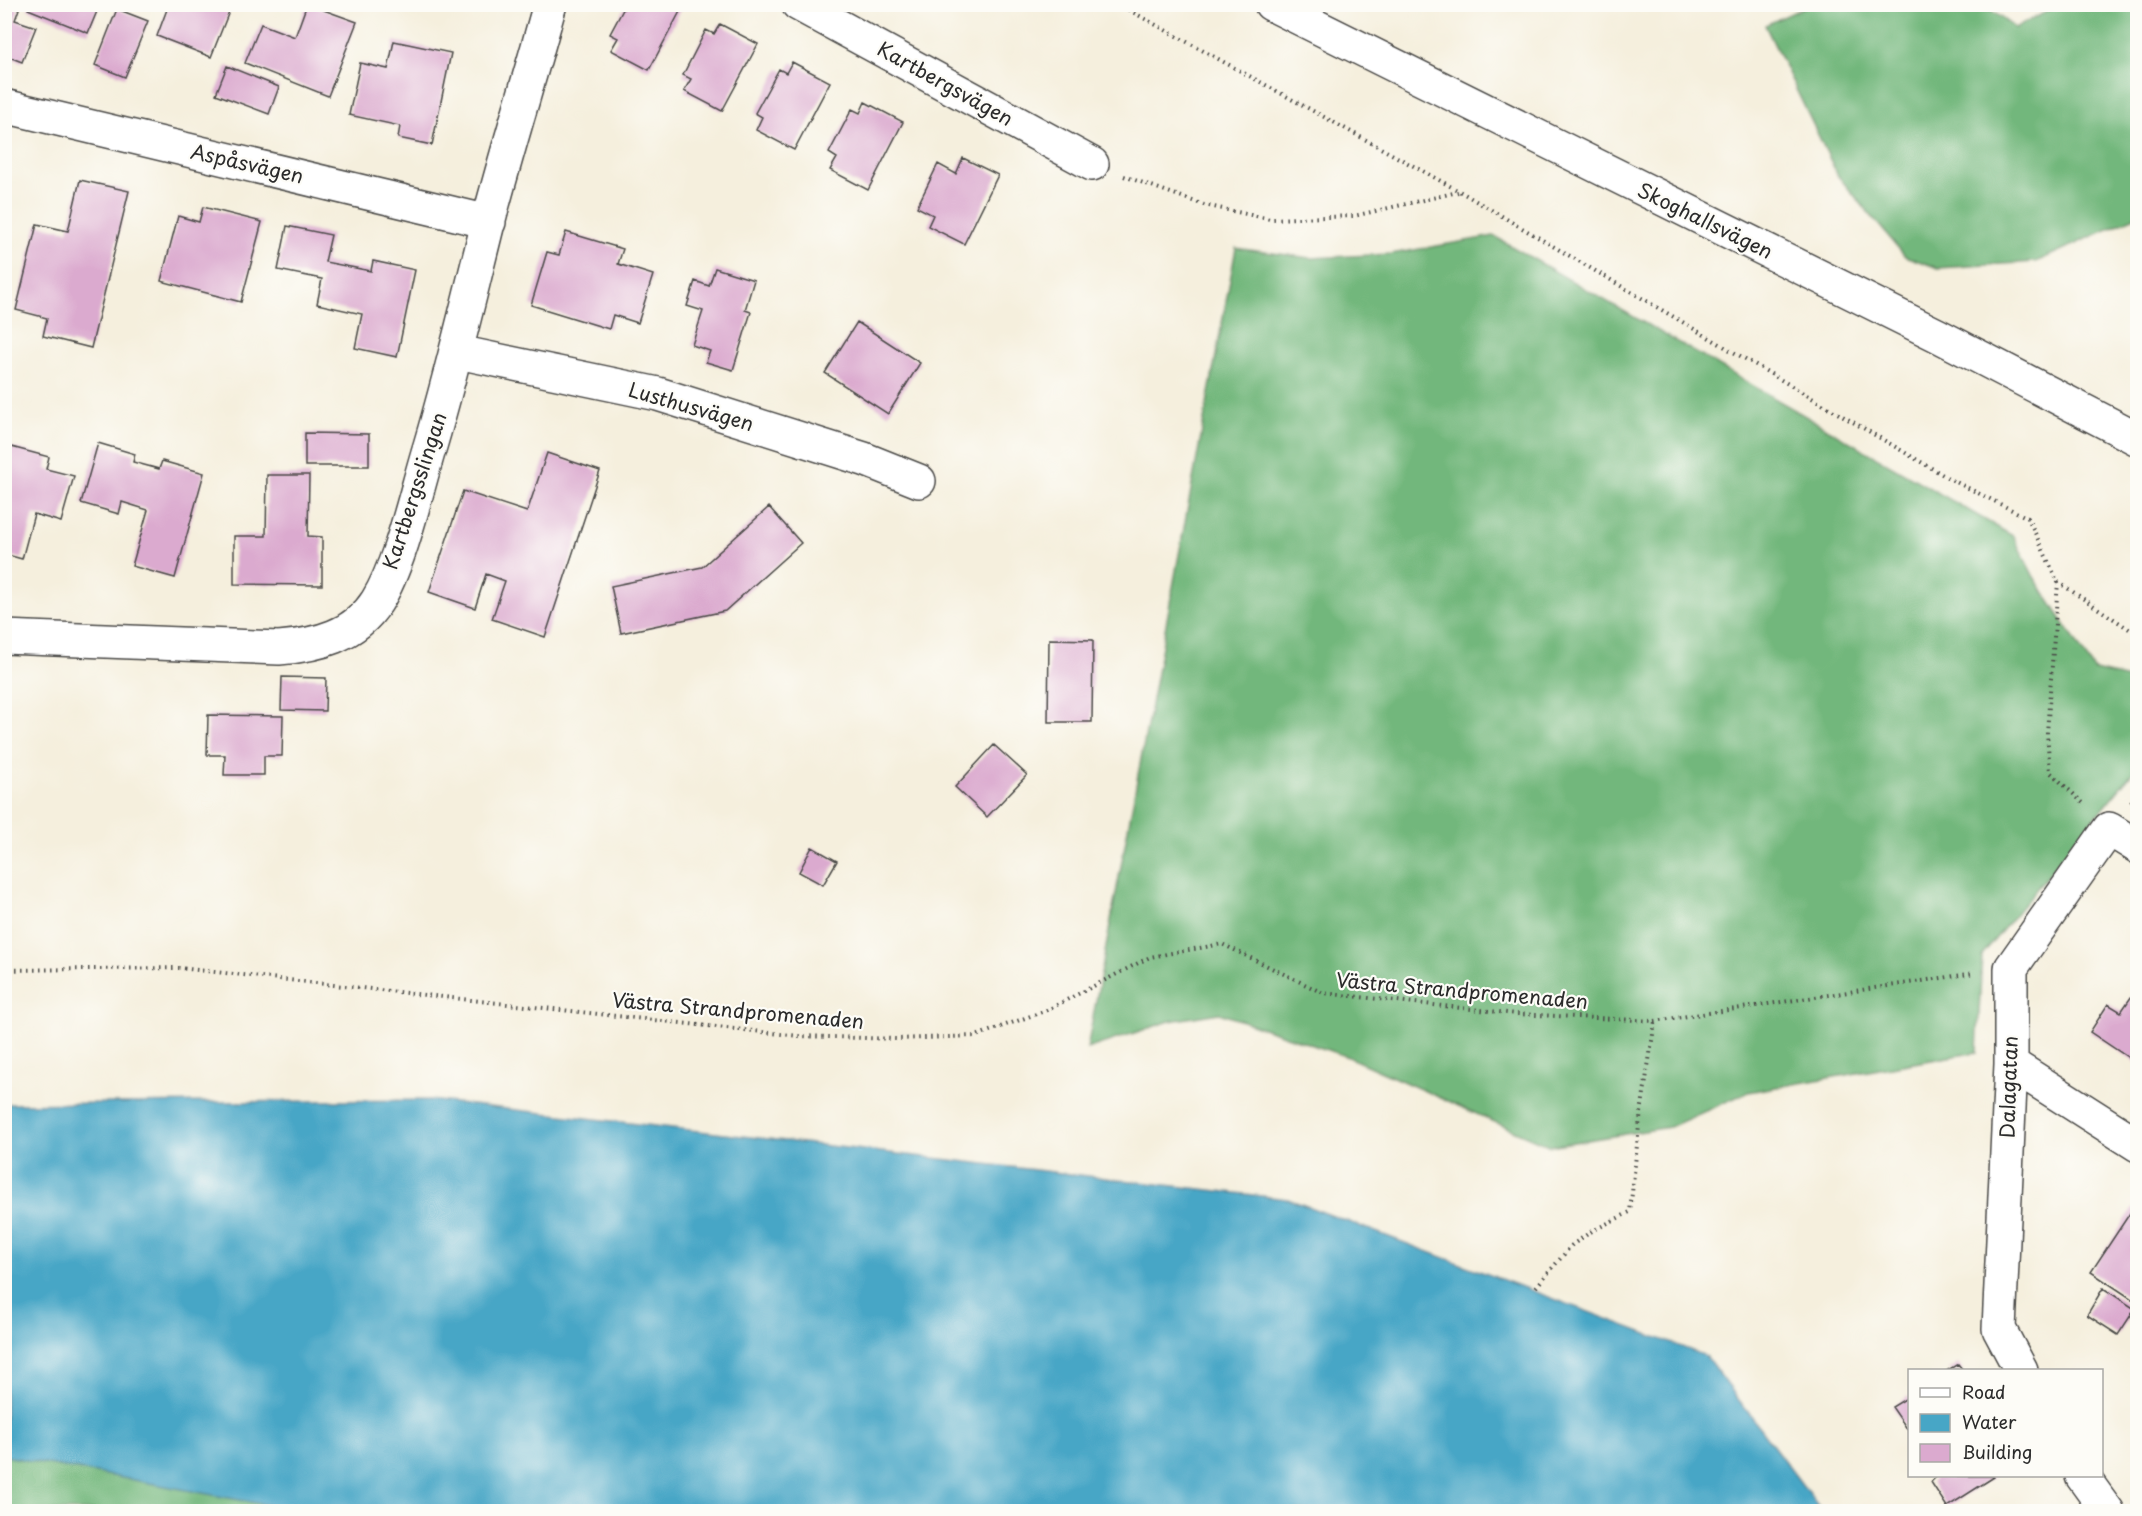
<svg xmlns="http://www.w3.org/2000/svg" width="2142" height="1516" viewBox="0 0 2142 1516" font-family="'Playpen Sans',sans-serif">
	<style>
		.forest { fill: #72b77b; stroke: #4e7153; stroke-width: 1.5 }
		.water { fill: #47a6c6; stroke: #396878; stroke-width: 1.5 }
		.building { fill: #dbaacf }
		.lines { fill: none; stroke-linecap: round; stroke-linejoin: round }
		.minor-casing { stroke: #494846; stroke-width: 36 }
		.major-casing { stroke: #494846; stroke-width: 36 }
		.path { stroke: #494846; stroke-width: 4; stroke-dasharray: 1.5 4.5; stroke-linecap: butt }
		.minor { stroke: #fff; stroke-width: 33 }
		.major { stroke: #fff; stroke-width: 33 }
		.labels { text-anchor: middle; stroke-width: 4.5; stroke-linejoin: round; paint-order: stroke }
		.street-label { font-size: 20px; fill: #2b2b2b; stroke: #fdfcf7 }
	</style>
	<rect width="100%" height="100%" fill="#fdfcf7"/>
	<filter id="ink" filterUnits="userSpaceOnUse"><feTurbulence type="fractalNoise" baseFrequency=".0167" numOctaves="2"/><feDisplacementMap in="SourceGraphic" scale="12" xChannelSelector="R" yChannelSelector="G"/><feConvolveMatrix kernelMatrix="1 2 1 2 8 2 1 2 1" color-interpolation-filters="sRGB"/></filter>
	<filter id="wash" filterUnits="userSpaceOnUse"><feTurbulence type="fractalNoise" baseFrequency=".008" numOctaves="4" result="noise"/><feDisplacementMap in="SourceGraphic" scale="24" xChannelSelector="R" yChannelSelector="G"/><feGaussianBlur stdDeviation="1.35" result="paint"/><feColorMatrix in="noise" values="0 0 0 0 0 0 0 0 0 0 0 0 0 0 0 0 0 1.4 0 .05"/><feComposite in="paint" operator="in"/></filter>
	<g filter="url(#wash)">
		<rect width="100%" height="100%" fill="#f5efdd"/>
		<path class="forest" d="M1809,5H1984L2015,28L2059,5H2137V216L2036,262L1938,268L1905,256L1838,176L1765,25Z
			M1494,236L2013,536L2034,577L2095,671L2137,681V767L1982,955L1977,1052L1748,1092L1670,1127L1549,1146L1348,1057L1219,1013L1170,1021L1087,1049L1236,248L1310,258L1391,254Z
			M5,1456L304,1511H5Z"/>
		<path class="water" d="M430,1100L1288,1199L1706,1356L1822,1511L304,1512L5,1456V1104Z"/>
		<g id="blocks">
			<path class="building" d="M4,4L19,9L15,20L36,27L22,62L4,55Z
				M29,4H100L88,33L28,9Z
				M169,4H232L211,57L157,36Z
				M307,4L357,22L328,96L245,63L261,24L295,37Z
				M626,4H684L649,70L611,50L618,38L610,34Z
				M117,9L148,21L125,77L95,65Z
				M720,24L758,44L722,111L684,91L691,79L683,75L706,30L714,34Z
				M394,41L451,53L432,145L398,138L400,126L349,115L360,63L388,69Z
				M792,62L830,82L794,150L756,130L762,117L755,113L779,69L786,73Z
				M227,66L279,87L269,114L216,94Z
				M865,102L903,122L868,190L830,170L837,158L829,153L852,109L860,113Z
				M963,158L998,175L964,244L928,226L933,215L917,207L938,164L956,174Z
				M80,180L129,191L91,348L43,336L47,318L16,310L37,224L68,231Z
				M203,207L262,222L241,302L161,281L178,216L199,222Z
				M287,226L331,235L325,262L371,271L373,261L415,270L397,357L355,348L362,314L317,304L322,279L278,270Z
				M566,232L623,249L618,264L653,275L638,323L613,315L609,329L531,305L547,252L559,255Z
				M715,268L754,280L745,310L751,312L733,370L706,362L710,351L692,345L703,311L687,306L695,281L709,286Z
				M857,322L920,363L888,414L825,373Z
				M305,433L369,434V466H305Z
				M98,443L135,454L133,462L159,469L162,461L204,473L175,578L132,566L148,510L122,502L119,514L81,503Z
				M4,445L49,457L46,469L74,476L61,522L34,514L22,559L4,554Z
				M547,453L600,471L545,637L492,619L505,581L486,574L475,608L429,592L463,491L527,512Z
				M267,475H309L308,536L322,537V585L234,584V536H266Z
				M769,507L801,543L725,611L621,633L611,586L702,567Z
				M1049,639L1093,640L1092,722H1048Z
				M282,677L326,678L325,711L281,710Z
				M208,715L283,716L282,756H264V775H224L225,755H207Z
				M994,745L1027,775L987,817L955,787Z
				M812,847L837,861L823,885L799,872Z
				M2138,987V1064L2090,1032L2108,1004L2121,1012Z
				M2134,1207L2138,1209V1303L2091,1272Z
				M2103,1288L2135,1309L2118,1335L2087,1315Z
				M1958,1364L1963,1370H1948Z
				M1910,1396V1433L1892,1407Z
				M1937,1476H1993L1994,1477L1947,1507L1931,1482Z"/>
		</g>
	</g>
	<g filter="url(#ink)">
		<use href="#blocks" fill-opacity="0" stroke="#494846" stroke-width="1.5"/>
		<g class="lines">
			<g class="minor-casing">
				<path id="minor" d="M798,4L1092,164
					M4,106L489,222
					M458,352L658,394L864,459L919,481
					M4,637L279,648C317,645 355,636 377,601C401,563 416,491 430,446C452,372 469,298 488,223C507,150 530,77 550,4
					M2011,1064L2138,1145
					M2021,1370L1999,1329L2011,1064V968L2109,829L2138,847
					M2082,1476L2108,1512"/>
			</g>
			<g class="major-casing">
				<path id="major" d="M1271,4L1937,335L2138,439"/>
			</g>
			<path class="path" d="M1118,4L1459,191L1950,479L2028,518L2058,582L2138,635
				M1124,176L1204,205L1270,219L1354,216L1458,192
				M2058,582L2047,733L2050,772L2084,804
				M2131,802L2138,793
				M4,970L179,968L799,1036L897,1039L976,1036L1047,1010L1150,957L1222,944L1323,993L1517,1014L1655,1021L1975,973
				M1536,1287L1572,1245L1592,1231L1630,1212L1639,1126L1655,1021"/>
			<use href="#minor" class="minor"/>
			<use href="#major" class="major"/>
		</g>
	</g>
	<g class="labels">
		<g class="street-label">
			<text transform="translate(945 84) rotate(29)" y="7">Kartbergsvägen</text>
			<text transform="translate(247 164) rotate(13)" y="7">Aspåsvägen</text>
			<text transform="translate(1705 221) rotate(26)" y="7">Skoghallsvägen</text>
			<text transform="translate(691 407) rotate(16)" y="7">Lusthusvägen</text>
			<text transform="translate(415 491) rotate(-72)" y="7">Kartbergsslingan</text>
			<text transform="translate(1462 991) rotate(5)" y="7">Västra Strandpromenaden</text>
			<text transform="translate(738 1011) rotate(5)" y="7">Västra Strandpromenaden</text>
			<text transform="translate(2009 1087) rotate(-88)" y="7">Dalagatan</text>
		</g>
	</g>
	<rect width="2142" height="1516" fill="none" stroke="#fdfcf7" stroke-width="24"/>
	<rect x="1908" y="1369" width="195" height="108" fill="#fdfcf7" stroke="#a9a8a5" stroke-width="1.5"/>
	<rect x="1920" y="1388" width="30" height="9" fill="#ffffff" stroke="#a9a8a5" stroke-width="1.5"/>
	<text x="1962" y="1399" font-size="18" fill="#2b2b2b">Road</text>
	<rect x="1920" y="1414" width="30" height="18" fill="#47a6c6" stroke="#a9a8a5" stroke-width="1.5"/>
	<text x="1962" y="1429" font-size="18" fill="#2b2b2b">Water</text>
	<rect x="1920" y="1444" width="30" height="18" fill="#dbaacf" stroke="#a9a8a5" stroke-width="1.5"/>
	<text x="1962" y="1459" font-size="18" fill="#2b2b2b">Building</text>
</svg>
